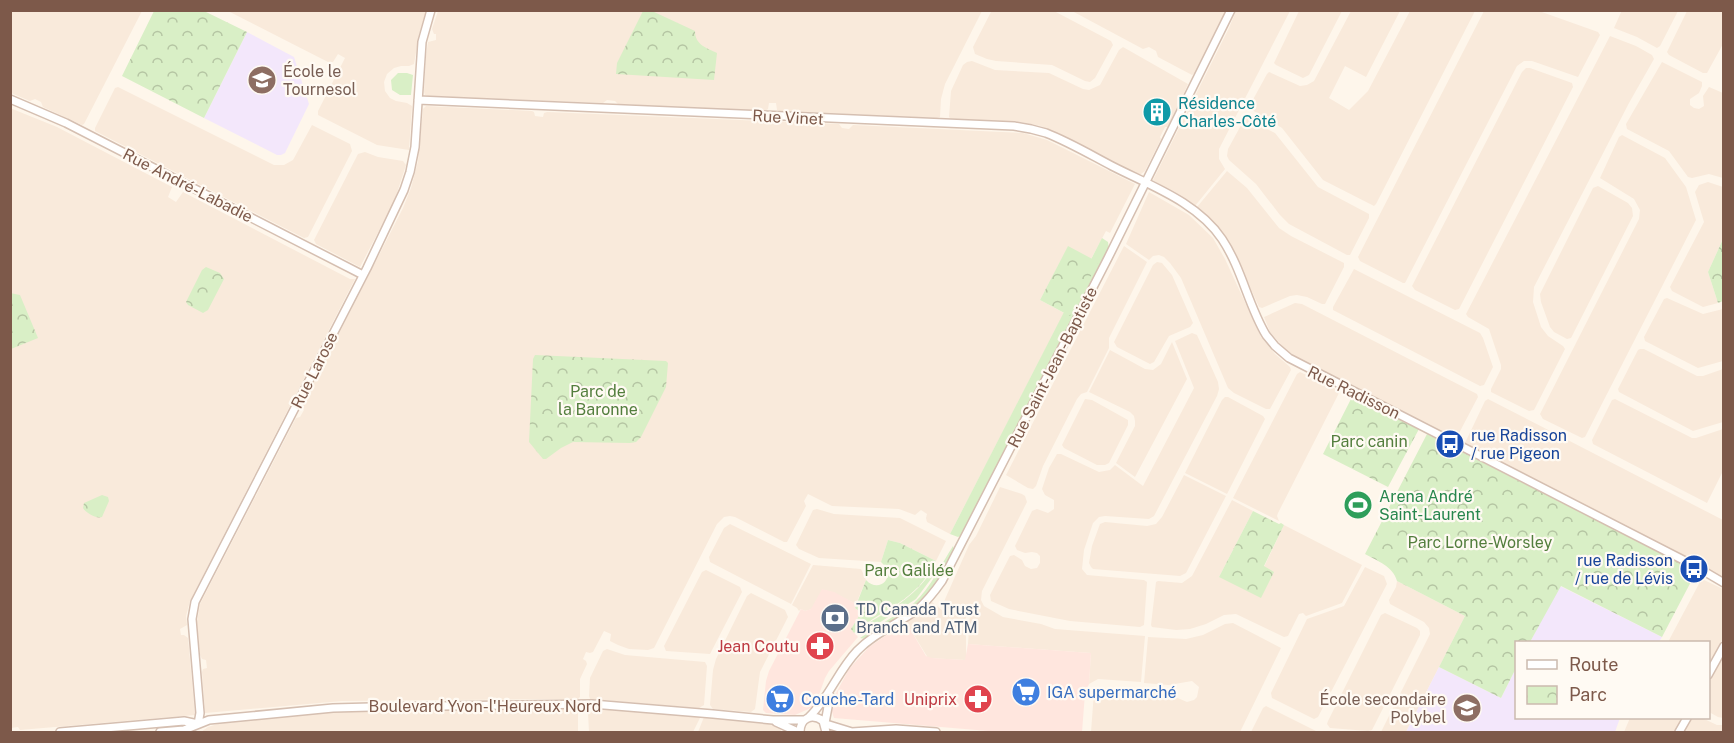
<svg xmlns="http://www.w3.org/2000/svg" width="1734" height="743" viewBox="0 0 1734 743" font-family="'Public Sans',sans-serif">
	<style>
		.residential { fill: #f9eadb }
		.commercial { fill: #ffe6de }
		.education { fill: #f3e7fb }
		.grass { fill: #d9efc6 }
		.park { fill: url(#park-crowns) }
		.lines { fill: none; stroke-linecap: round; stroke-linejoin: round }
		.minor-casing { stroke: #d5bfb1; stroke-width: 10 }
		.minor { stroke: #fff; stroke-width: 7 }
		.labels { text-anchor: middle; stroke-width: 4.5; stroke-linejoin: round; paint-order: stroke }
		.education-label { font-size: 16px; fill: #785e54; stroke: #fffaf3; text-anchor: start }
		.culture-label { font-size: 16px; fill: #0d838f; stroke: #fffaf3; text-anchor: start }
		.street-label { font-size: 16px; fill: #7d594a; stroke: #fffaf3 }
		.park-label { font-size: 16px; fill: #537e3d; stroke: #fffaf3 }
		.transit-label { font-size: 16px; fill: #164399; stroke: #fffaf3; text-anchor: start }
		.leisure-label { font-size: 16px; fill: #27864d; stroke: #fffaf3; text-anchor: start }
		.service-label { font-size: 16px; fill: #4e5e75; stroke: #fffaf3; text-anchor: start }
		.health-label { font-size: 16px; fill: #be3a42; stroke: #fffaf3; text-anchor: end }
		.shop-label { font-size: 16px; fill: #366cbe; stroke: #fffaf3; text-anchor: start }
	</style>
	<defs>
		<pattern id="park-crowns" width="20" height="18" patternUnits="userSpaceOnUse" patternTransform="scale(1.5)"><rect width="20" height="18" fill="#d9efc6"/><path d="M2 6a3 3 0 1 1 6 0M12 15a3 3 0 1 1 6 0" fill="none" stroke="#b5c5a3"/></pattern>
	</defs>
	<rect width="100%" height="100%" fill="#fef6eb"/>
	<path class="residential" d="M992,10L1054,11L1111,41L1113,45L1095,78L1090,82L1085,81L1052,65L996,61L987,59L975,54L973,47Z
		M1622,10H1678V11L1660,46L1657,48L1637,37L1614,28Z
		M10,11H142L84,124L82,125L43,107L41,102L35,99L30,101L11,93Z
		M228,11H426L419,35L414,64L409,66H401L394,68L387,74L384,82L385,91L390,98L396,101L407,103L412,106L409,150L377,145L318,115V111L345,58L338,54L333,62H328Z
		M438,11H982L945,84L941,99L940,117L937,118L780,111L777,110L776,103H769L768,109L765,111L618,104L615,101L607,100L603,103L428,96L425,95L424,92L426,56L428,42L436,40V34H434L432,29Z
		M1072,11H1226L1195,73L1192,75L1158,57L1156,51L1149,47L1143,49Z
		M1236,11H1290L1219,149V159L1225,169L1195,206L1153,180L1229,28Z
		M1299,11H1342L1309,75L1303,78L1276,65L1274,63Z
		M1351,11H1400L1366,77L1345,66L1329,98L1349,110L1368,91L1410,11H1475L1376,204L1374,206L1323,180L1282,128L1252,110L1250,105L1267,74L1269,72L1300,86L1307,85L1314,81Z
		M1484,11H1539L1598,32L1600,35L1578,77L1532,61H1524L1517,66L1405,283H1403L1360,261L1358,257Z
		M1687,11H1723V44L1707,73H1703L1669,55L1667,52Z
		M1610,36L1636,46L1652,55L1654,59L1629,103L1534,287L1533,302L1541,327L1548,336L1563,346L1565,349L1534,410L1529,411L1491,392V389L1501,369V365L1489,329L1468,317L1466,314Z
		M1123,47L1188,84L1168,127H1165L1160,137L1161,139L1145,171L1141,174H1137L1041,126L1021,122L951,119L949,117L951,91L963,65L967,62L972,61L995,70L1049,73L1083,89L1089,90L1100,85L1119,50Z
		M1662,62L1702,82V86L1699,93L1690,99V105L1694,108L1699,109L1704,106L1703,96L1709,87L1723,93V178L1709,174L1692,178L1688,177L1669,151L1627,129L1626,124Z
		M1526,68H1530L1572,83L1573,87L1459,309L1455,310L1415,290L1412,286L1522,72Z
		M118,87L274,165H284L293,160L312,125L350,144L352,151L308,237L304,238L95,131V128L115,88Z
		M426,106L532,111L534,112L535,116L543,117L544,113L547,112L839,124L842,128L849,129L853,125L1023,133L1047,140L1135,184L1110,233L1106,231L1091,259L1068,247L1040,300L1064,313L950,534L927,522L926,518L927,514L921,510L915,515L899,509L832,506L808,494L804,501L806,506L787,542H784L735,517L730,516L724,517L717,524L654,648L648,650L629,649L618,645L610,641L611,634L604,631L593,652L590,653L586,652L583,659L586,661L587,664L580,679V697L578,699L342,701L205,713L202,672L203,669L207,668L206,660L202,659L200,655L197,622L200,604L296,418L300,417L304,410L302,408L303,404L403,208L411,188L418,161L423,109Z
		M10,108L57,127L172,187L168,197L176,202L183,192L350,279H355L190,601L186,616L187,625L180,629L181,635H184L188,638L195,715L20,730L18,727L11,728Z
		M1245,118L1275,133L1318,187L1369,214V218L1350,255H1347L1289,224L1280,215L1256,184L1229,160L1227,156L1228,149Z
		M1622,135L1665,158L1686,187L1696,220L1585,437L1582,438L1543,419L1540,414L1639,219L1640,210L1634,199L1600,178L1619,137Z
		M365,152L378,157L403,161L406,165L394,202L360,267L316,244L314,240L358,154Z
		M1227,171L1247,188L1279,228L1291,236L1344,263V267L1325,304H1322L1307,297L1297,295L1290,296L1262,308L1259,307L1236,256L1227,239L1212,221L1197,207Z
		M1708,182L1723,187V239L1708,272L1718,303L1703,307L1672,291L1670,287L1704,222L1695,192L1699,185Z
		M1598,186L1628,203L1632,208L1633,216L1571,338L1567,339L1554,332L1550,327L1541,302L1540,294L1593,188Z
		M1149,192L1189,215L1213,238L1225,259L1261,337L1275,354L1290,367L1291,370L1270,409H1266L1234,393L1228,388L1181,278L1170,263L1164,257L1159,255L1153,256L1149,260L1126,244Z
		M1124,246L1147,262L1109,338V348L1087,392L1081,394L1077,399L1043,466L1036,486L1033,489L1028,488L1006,475Z
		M1157,262L1162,263L1172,275L1193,323L1190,327L1169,336L1154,362L1150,364L1117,347L1114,342L1153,265Z
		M1354,269L1480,333L1483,338L1493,367L1484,385L1480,386L1333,310V307Z
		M1667,298L1703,314L1723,309V361L1698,368L1645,341L1644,337L1664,299Z
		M1295,303L1302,304L1477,394L1478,397L1457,437H1453L1301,360L1285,349L1270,332L1264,317Z
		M1192,333L1197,335L1218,382L1219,389L1217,396L1154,516L1149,519L1105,516L1099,517L1093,523L1084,550L1082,569L1087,575L1144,580L1147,582L1144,625L1140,627L1070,621L1009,609L991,601L990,595L1010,556L1014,555L1022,560L1025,566L1031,569L1037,568L1040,563V556L1037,553L1032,552L1025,553L1017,550L1015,546L1032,511L1037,509L1048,513L1054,509V500L1045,495L1042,489L1049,468L1057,454H1061L1099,472L1110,470L1115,465L1143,486L1194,388L1175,341Z
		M1172,342L1187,379L1135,477L1116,463L1135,426V421L1134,416L1130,412L1089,392L1110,350L1145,369L1153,370L1161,364Z
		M1640,349H1644L1697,376H1703L1723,369V422L1693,431L1619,392L1618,389L1638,350Z
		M1300,372L1338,390L1339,393L1278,513L1277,516L1279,521L1233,498L1297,374Z
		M1228,397L1263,416L1265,419L1227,494L1185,473L1222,400L1225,397Z
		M1085,399L1092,400L1128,420V425L1109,463L1105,465H1097L1064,448L1062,445Z
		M1488,399L1723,520V578L1700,564L1465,443L1485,401Z
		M1615,399L1692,438H1696L1723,429V471L1707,503L1593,444L1592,440L1612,400Z
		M1184,475L1226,496L1186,573L1180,576L1093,569L1091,567L1089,563L1092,546L1100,524L1105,522L1147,526L1156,524L1162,517Z
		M1000,487L1022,494L1025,496L1027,502L982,591L981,600L984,606L1003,617L1041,624L1055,629L1145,636L1141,682L1098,679L1089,684L1091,653L968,644L970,615L968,612L964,610L944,608L942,606L969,545L976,536Z
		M1232,500L1253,511L1219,577L1264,567L1284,525L1362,565L1342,603L1306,616L1303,613L1299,614L1288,636L1284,637L1236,614L1224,615L1206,624L1190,629L1176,630L1152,627L1151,625L1156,582L1158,581L1182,583L1192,576Z
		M817,509L834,514L900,518L946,541L936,561L900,543L888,540L881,562L819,558L799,549L796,545L813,510Z
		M730,524L811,564L791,604L710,562L709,557L724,528Z
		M813,565L861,569L866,580L856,604L846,599L805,611L801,609L799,611L797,608L792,605Z
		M1365,567L1384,576L1387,584L1318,717L1314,719L1272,698L1271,693L1307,619L1344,606Z
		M706,570L740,587L742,592L710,654L666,651L664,646L702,572Z
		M1701,580H1704L1723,589V638L1709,667L1708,642H1668Z
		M1397,581L1465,616L1406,732H1381L1430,634L1429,628L1424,622L1390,604L1389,600L1396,587Z
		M751,593L785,610L788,617L760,672L755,709L751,712L713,709L710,705L713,670L716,659L747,596Z
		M932,602L943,611L964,613L966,615V660L928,658L906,622L920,613Z
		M1385,613L1417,628L1420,631V635L1372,730L1368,731L1330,728L1327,724L1328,721L1381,615Z
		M1233,623L1281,648L1240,732H1091L1094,692L1099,688L1166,693L1187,702L1194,700L1197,697L1199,687L1192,681L1169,685L1144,683L1148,637L1186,639L1203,635L1225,624Z
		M607,649L625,655L705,662L707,666L704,705L699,708L590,699L589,696L590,678L603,651Z
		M1723,655L1724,718H1723L1718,717L1709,712L1708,684Z
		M1266,706L1318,732H1251L1263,708Z
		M574,708L578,709V732H201L208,727L230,720L332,711L377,709Z
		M593,708L621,710L701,716L693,732H589L588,713Z
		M704,717L761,722L780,727L781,732H698Z
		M1630,718H1682L1674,732H1624Z
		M1691,718H1702L1717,725H1723V732H1684Z"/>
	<path class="commercial" d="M822,589L834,592L856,604L855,608L859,611V616L851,629L858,637L829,671L825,678L816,703L813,707L795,715L766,713L763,710L766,681L769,671L801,609L805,611L811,609Z
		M906,622L926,656L932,658L965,660L968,644L1091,653L1089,684L1085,693L1082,732H1000L834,718L831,709L834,697L849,669L869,647Z"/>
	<path class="education" d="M247,32L294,57L309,104L285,153L281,155H277L204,118Z
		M1560,586L1662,637L1659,642H1530Z
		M1439,667L1501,698L1516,668V718H1620L1615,732H1406Z"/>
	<path class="grass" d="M398,73H407L413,75L411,95H400L392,90L391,80Z
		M1102,238L1108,242L1109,249L962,535L958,537L950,534Z
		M953,546L954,550L940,578L921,601L865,639L860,638L914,603C932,586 940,566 953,546Z
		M931,571H937L916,599L865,632L864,626C889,610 916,597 931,571Z"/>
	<path class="park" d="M154,11H204L247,32L204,118L122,76Z
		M643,11H652L695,31C695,45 707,48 717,53L714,80L616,74L617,63Z
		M1723,239V301L1718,303L1708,272Z
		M1068,246L1098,262L1070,316L1040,300Z
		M206,267L220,273L224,279L208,310L203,313L188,305L186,302L202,270Z
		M10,293L20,295L38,338L11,349Z
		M535,355L666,361L668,363L666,387L641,437L636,442L630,443L573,442L561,448L546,459H543L529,442L533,359Z
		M1352,397L1419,429L1388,487L1323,454Z
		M1427,434L1694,570L1695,574L1662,637L1561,586L1530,642H1516V668L1501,698L1439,667L1465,616L1397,581C1393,566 1377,561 1365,554Z
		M102,495L108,497L109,501L102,517C96,519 86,513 83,508L84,503Z
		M1253,511L1279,524L1281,523L1284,525L1264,566L1274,572L1261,598L1219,577Z
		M888,540L900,543L936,561C914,604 887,605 854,633L851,629L859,616V611L855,608L866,580C876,591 890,584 888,569L881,562Z"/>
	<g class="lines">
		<g class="minor-casing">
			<path id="minor" d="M10,99L66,123L363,275
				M418,100L1014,126L1031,129L1046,133C1069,142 1091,155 1112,166C1151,186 1197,202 1222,239C1242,269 1248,305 1266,335L1275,346L1289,358L1695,566L1724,583
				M1708,675L1724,646
				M809,717C829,698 838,671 857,651C874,633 898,624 918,609C927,601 935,591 942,581L1108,258L1231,10
				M776,722L798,732
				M825,723L830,696
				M198,724L200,713L192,619L195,602L367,268L404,190L410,172L415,147L422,42L431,10
				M826,724L852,732L896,729L936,732
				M60,732L184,721L198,724
				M160,732L184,730L209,720L333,708L371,707L592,704L713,714L773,720H804
				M800,732C800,718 812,713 823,721L826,732
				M1679,732L1687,718"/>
		</g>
		<use href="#minor" class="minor"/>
	</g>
	<defs>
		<g id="school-disc" transform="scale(1.5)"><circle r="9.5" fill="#8d6e63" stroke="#fffaf3"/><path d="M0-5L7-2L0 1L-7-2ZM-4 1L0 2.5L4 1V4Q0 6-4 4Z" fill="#fff"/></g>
		<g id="building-disc" transform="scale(1.5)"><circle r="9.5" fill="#0f9aa8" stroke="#fffaf3"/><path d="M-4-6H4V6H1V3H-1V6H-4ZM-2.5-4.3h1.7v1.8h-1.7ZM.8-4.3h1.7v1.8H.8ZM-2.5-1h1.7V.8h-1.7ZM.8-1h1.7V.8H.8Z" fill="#fff"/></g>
		<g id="bus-disc" transform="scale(1.5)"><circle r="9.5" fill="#1a4fb4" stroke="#fffaf3"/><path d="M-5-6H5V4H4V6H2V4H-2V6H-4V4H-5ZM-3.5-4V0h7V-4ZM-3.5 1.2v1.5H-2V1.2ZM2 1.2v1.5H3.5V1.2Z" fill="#fff"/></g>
		<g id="stadium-disc" transform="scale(1.5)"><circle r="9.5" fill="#2e9e5b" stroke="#fffaf3"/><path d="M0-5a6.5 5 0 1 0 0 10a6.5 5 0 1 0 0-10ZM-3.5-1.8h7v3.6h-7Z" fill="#fff"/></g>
		<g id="bank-disc" transform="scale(1.5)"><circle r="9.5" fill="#5c6f8a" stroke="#fffaf3"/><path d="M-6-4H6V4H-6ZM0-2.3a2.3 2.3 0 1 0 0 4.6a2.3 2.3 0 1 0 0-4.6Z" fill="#fff"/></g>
		<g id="pharmacy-disc" transform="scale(1.5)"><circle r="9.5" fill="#e0444e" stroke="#fffaf3"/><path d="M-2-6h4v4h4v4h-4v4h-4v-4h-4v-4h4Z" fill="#fff"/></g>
		<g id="supermarket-disc" transform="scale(1.5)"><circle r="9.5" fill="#3f7fe0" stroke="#fffaf3"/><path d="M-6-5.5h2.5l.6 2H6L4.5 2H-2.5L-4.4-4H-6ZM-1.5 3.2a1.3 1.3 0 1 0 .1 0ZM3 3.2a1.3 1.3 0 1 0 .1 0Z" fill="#fff"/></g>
	</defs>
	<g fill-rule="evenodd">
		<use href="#school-disc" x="262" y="80"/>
		<use href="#building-disc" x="1157" y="112"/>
		<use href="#bus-disc" x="1450" y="444"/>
		<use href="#stadium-disc" x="1358" y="505"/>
		<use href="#bus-disc" x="1694" y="569"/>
		<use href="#bank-disc" x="835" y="618"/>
		<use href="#pharmacy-disc" x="820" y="646"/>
		<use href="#supermarket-disc" x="1026" y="692"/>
		<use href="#supermarket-disc" x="780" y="699"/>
		<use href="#pharmacy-disc" x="978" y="699"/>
		<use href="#school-disc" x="1467" y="708"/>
	</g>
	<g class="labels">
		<g class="education-label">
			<text x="283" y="77">École le<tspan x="283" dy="18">Tournesol</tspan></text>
			<text x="1446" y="705" text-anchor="end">École secondaire<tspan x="1446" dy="18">Polybel</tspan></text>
		</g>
		<g class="culture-label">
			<text x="1178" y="109">Résidence<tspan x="1178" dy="18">Charles-Côté</tspan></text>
		</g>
		<g class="street-label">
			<text transform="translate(788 117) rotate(3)" y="6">Rue Vinet</text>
			<text transform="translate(188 185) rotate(27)" y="6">Rue André-Labadie</text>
			<text transform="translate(1052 367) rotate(-63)" y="6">Rue Saint-Jean-Baptiste</text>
			<text transform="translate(314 370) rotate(-63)" y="6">Rue Larose</text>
			<text transform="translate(1354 392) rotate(26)" y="6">Rue Radisson</text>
			<text x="485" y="712">Boulevard Yvon-l'Heureux Nord</text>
		</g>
		<g class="park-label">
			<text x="598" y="397">Parc de<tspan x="598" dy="18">la Baronne</tspan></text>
			<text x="1369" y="447">Parc canin</text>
			<text x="1480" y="548">Parc Lorne-Worsley</text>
			<text x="909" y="576">Parc Galilée</text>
		</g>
		<g class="transit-label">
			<text x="1471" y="441">rue Radisson<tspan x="1471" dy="18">/ rue Pigeon</tspan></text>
			<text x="1673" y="566" text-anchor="end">rue Radisson<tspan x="1673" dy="18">/ rue de Lévis</tspan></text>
		</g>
		<g class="leisure-label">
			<text x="1379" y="502">Arena André<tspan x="1379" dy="18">Saint-Laurent</tspan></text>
		</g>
		<g class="service-label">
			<text x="856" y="615">TD Canada Trust<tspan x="856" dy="18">Branch and ATM</tspan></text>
		</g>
		<g class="health-label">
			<text x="799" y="652">Jean Coutu</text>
			<text x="957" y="705">Uniprix</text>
		</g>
		<g class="shop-label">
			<text x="1047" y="698">IGA supermarché</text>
			<text x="801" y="705">Couche-Tard</text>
		</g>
	</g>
	<rect width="1734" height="743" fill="none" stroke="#7d594a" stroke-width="24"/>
	<rect x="1515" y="641" width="195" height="78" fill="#fffaf3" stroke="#cbbaaf" stroke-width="1.5"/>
	<rect x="1527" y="660" width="30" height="9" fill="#ffffff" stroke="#cbbaaf" stroke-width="1.5"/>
	<text x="1569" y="671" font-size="18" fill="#7d594a">Route</text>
	<rect x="1527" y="686" width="30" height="18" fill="url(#park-crowns)" stroke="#cbbaaf" stroke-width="1.5"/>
	<text x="1569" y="701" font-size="18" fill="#7d594a">Parc</text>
</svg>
